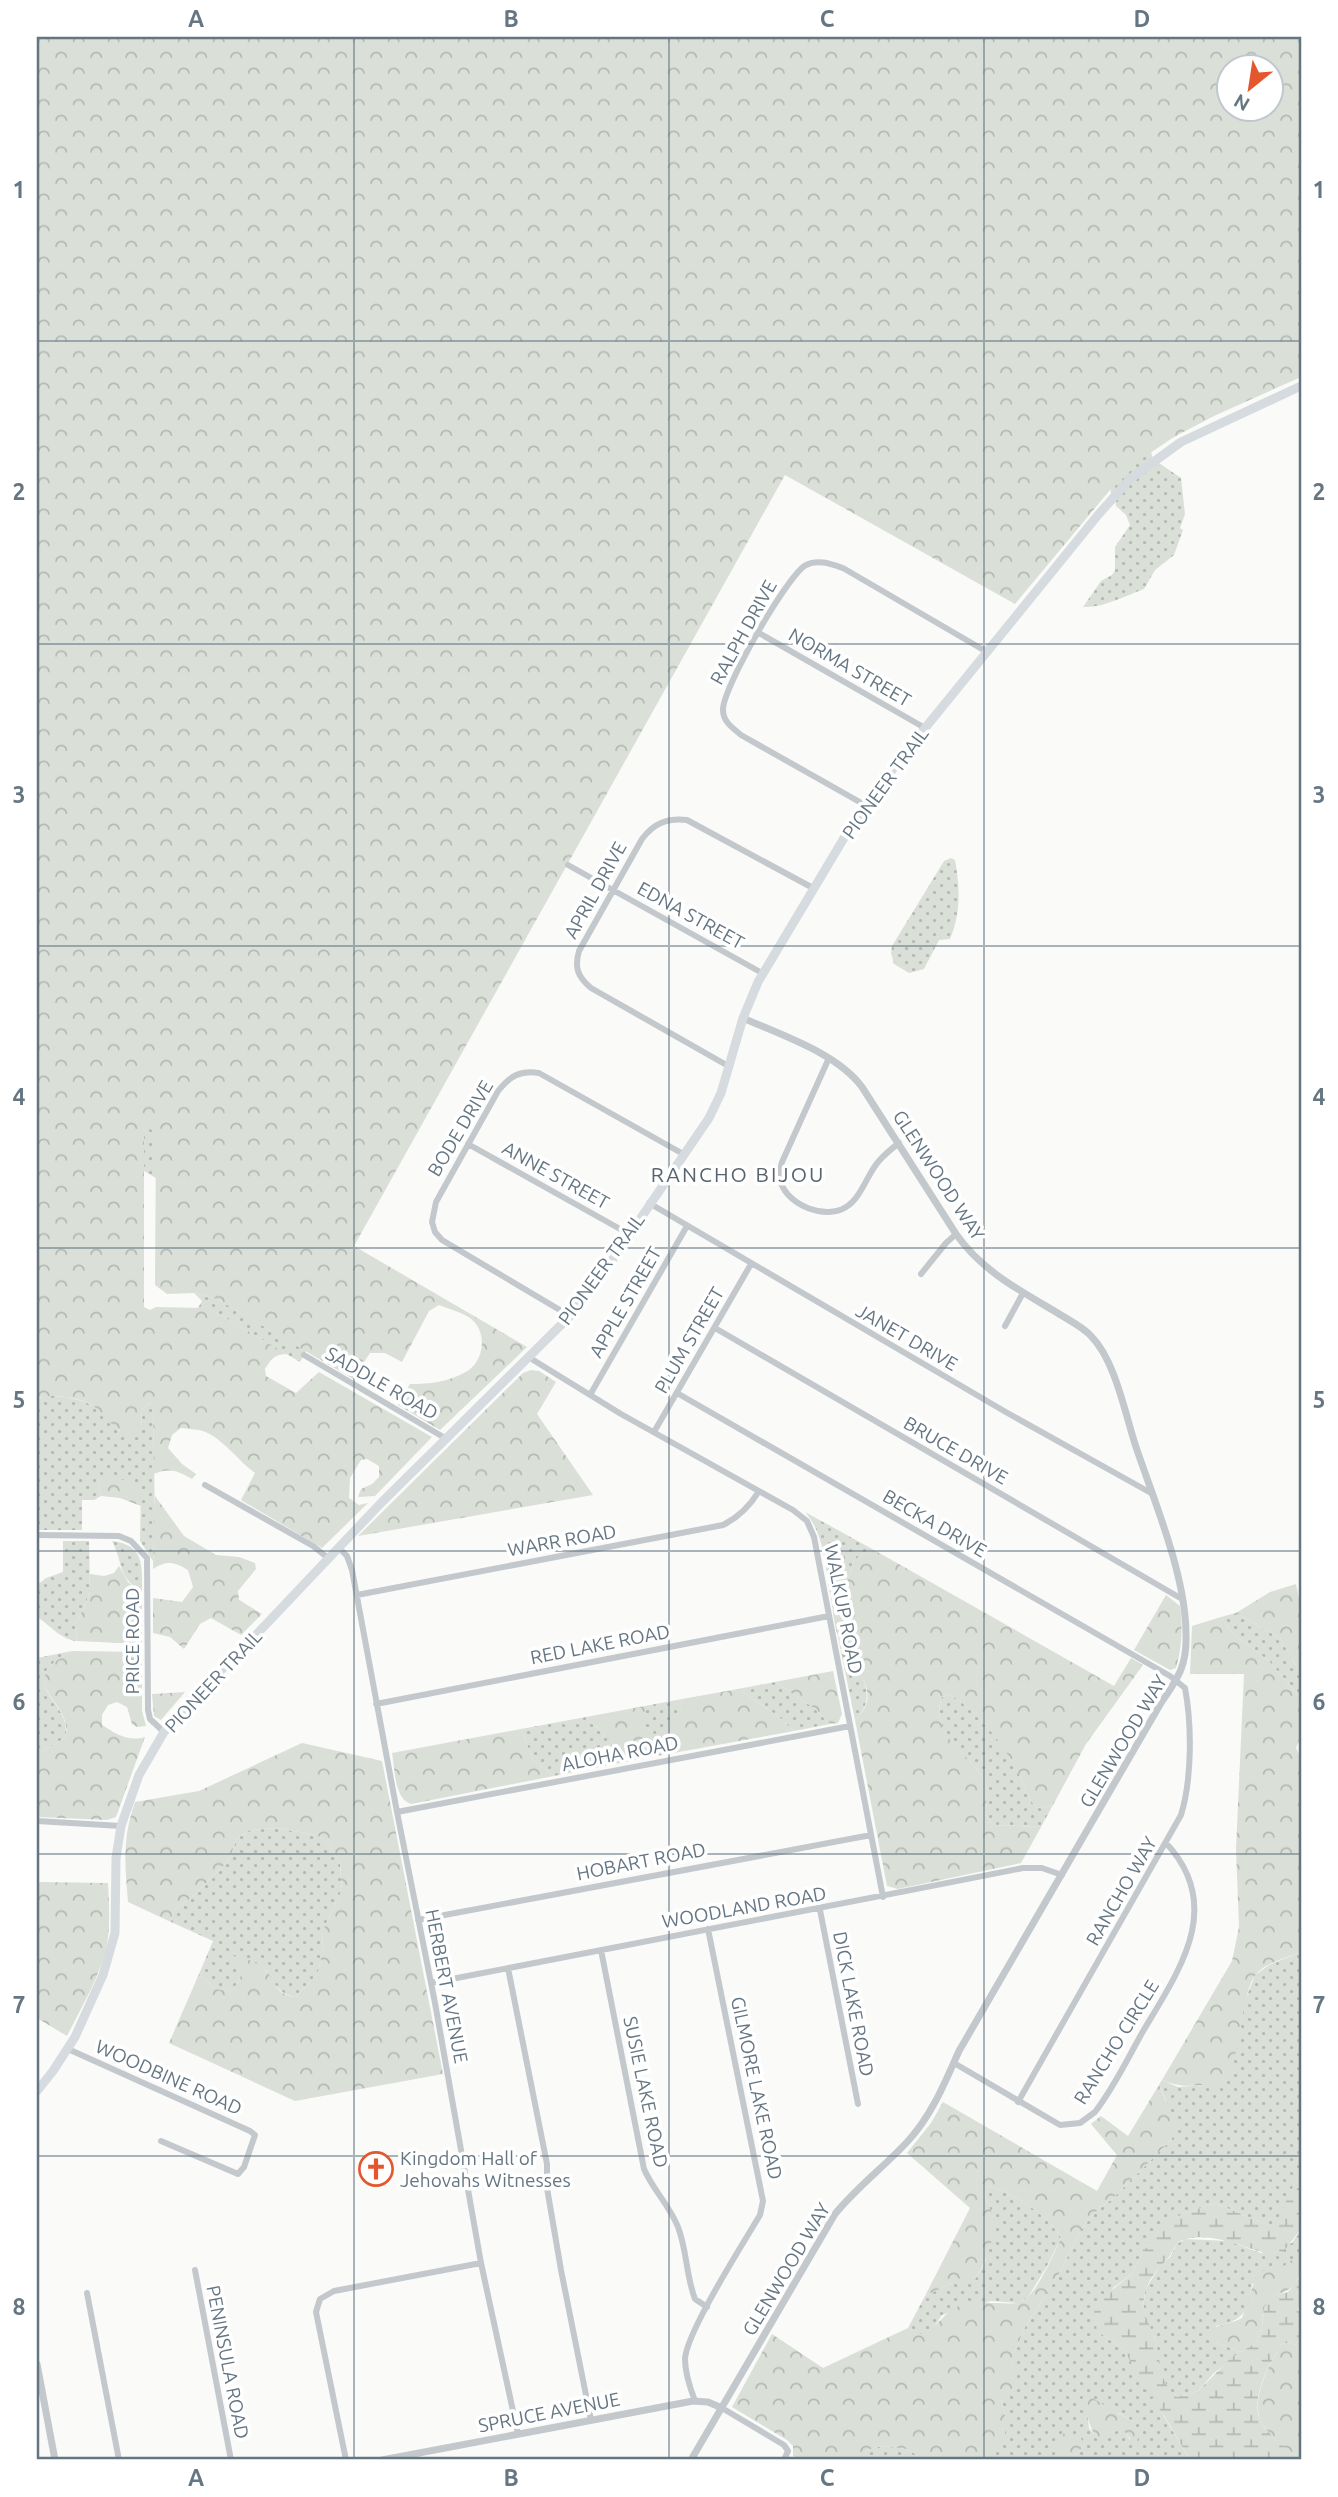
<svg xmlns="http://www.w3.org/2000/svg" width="1338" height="2497" viewBox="0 0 1338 2497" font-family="Ubuntu,sans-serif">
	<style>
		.grass { fill: url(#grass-dots); fill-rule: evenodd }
		.forest { fill: url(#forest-crowns); fill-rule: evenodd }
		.wetland { fill: url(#wetland-marsh) }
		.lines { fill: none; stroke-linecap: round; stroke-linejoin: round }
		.minor { stroke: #c3c8cc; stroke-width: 6 }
		.tertiary { stroke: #c3c8cc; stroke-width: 7 }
		.secondary { stroke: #d6dbdf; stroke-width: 9 }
		.grid { fill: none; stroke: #657683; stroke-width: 2; stroke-opacity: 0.55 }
		.labels { text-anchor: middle; stroke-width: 7; stroke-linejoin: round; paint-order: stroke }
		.street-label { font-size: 19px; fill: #657683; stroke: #fff }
		.poi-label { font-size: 19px; fill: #657683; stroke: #fff; text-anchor: start }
		.neighbourhood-label { font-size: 21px; letter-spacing: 2px; fill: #57646e; stroke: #fff }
		.neatline { fill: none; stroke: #657683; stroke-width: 2.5 }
		.grid-label { font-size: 23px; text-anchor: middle; font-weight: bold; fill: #657683 }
	</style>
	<defs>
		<pattern id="grass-dots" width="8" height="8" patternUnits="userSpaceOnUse" patternTransform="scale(1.75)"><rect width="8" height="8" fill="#dadfd7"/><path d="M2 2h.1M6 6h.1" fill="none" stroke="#b4b9b4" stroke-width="1.8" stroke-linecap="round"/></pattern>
		<pattern id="forest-crowns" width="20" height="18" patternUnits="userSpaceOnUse" patternTransform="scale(1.75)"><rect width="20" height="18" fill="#dadfd7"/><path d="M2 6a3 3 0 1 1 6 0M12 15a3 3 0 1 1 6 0" fill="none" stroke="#b4b9b4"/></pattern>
		<pattern id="wetland-marsh" width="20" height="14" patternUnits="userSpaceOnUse" patternTransform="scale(1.75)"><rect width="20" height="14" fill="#dadfd7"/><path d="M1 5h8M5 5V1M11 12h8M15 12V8" fill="none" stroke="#b4b9b4"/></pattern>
	</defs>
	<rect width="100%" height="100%" fill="#fafaf8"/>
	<path class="grass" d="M1148,442L1154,462L1159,463L1181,478L1185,514L1180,528L1183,530L1174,555L1155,570L1144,589C1124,596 1104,608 1083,607L1101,581L1112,575L1115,570V547L1130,525L1126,515L1116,506L1115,499L1111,493L1108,472Z
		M951,858L955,860C960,887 961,913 950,939L939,940L924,969L909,973L894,964L891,953L892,946L944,861Z
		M144,1125L156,1132V1178L144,1171Z
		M194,1293L217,1299L306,1351L300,1362L217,1313L198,1308L202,1301Z
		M46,1395C83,1399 94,1400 119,1431L141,1426L142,1410L149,1403L153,1404L155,1519L153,1561L140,1541L141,1488L98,1480L101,1496L94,1500H82V1530H37V1400Z
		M805,1512L874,1550L862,1554L853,1562C850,1579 845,1587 831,1598C825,1569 825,1534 805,1512Z
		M63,1541H89L90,1592L84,1608L75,1624L77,1641C61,1640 50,1625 37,1617V1585L46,1578L63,1572Z
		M112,1541C145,1545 142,1566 142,1593C115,1572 125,1567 112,1541Z
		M1236,1613L1280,1638L1301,1674V1699L1269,1661L1233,1634L1221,1617Z
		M838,1637C854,1663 883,1694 855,1720Z
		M72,1651C64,1656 51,1662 46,1672C35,1693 73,1710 65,1738L37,1755V1658Z
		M775,1682L814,1708L830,1724L794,1731L778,1716L738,1689Z
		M949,1694C976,1709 1005,1745 1019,1774C1025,1786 1027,1798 1037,1808L1053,1805L1041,1827L993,1825L984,1812C985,1805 988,1797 987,1790C983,1757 926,1742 942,1697Z
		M682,1699L680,1714L671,1731L657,1736L645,1727V1706Z
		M586,1717L616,1747L635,1760L554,1776L533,1760L521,1729Z
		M276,1828L317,1835L329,1844L340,1864L342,1890L323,1930L322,1954L318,1973L296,1997C279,1995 274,1983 266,1970L242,1975L233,1991L216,1989L199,1974L213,1941L171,1922L173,1911L193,1896L229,1860L237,1838L250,1830Z
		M1301,1952V2169L1277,2224H1265L1215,2203L1182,2214L1164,2227L1143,2252L1132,2274L1113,2288L1097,2331L1124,2349L1190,2460H1117L1110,2458L1109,2460H1071L1085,2444L1060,2459L1064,2460H975L985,2456L1006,2419L1001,2401L1015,2384L1012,2358L1025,2327L1059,2274L1082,2228L1099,2208L1111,2200L1172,2139L1166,2100L1159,2085L1162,2080L1178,2087L1220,2084L1240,2030L1244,2003L1255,1975L1269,1965ZM1087,2410L1119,2413L1134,2422L1130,2440L1122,2428L1097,2438L1089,2428Z
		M989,2186C1010,2191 1053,2218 1061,2238L1046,2268L1028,2297L1019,2303L991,2301L942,2315L932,2330L922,2335L908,2328L925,2296L952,2283H973L985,2262L990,2241L993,2218L985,2196Z
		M1301,2229V2249L1293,2262L1252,2284C1247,2312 1245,2320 1216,2326L1215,2342L1241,2352L1214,2373L1198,2391L1177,2397L1167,2389L1159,2367L1155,2338L1143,2313L1145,2290L1160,2266L1170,2257L1177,2244L1185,2239L1228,2241L1261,2253L1292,2243Z
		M882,2446L907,2449L925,2460H862L867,2450Z"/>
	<path class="forest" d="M37,37H1301V377L1216,415L1174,437L1144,457L1120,478L1015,604L785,475L354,1246L527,1347L440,1430L398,1405L410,1384C429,1384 447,1382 464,1373C484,1364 489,1332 470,1318C461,1312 449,1309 439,1305L429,1311L402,1362L385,1353H370L353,1379L217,1299L194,1293L167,1294L155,1285L156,1132L144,1126V1307L150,1310L156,1307L203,1308L217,1313L287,1354C275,1354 271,1359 265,1369L266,1376L296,1393L319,1372L432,1437L375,1496L358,1497L361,1489L372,1484L379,1477V1466L367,1459L361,1460L350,1478L349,1498L359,1505L368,1503L322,1548L241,1500L255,1473C237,1460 224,1439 203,1431C196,1429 188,1429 181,1428L172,1435L168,1448L182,1464L196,1474L192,1479C179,1471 169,1467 154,1474L153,1404L149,1403L142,1410L141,1426L129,1437C101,1421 104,1401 64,1397C53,1396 47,1395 37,1399ZM1230,66H1272V108H1230Z
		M531,1370L539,1371L556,1382L537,1414L593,1495L358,1536L523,1373Z
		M107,1478L126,1480L141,1488V1506L120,1498L101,1496L98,1480Z
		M155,1496L184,1536L216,1555L239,1557L255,1563L256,1569L238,1591L239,1600L262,1614L241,1635L211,1618L200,1624L184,1649L170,1637L153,1633V1598L182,1602L193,1587L188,1570C174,1562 167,1560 153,1569Z
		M874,1550L1114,1686L1131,1658L1143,1665L1086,1744L1053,1805L1037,1808C1027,1798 1025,1786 1019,1774C1005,1746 976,1709 949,1694L942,1697C926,1741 983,1757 987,1790C988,1797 985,1805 984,1812L993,1825L1041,1827L1021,1863L898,1889L887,1886L855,1720C887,1691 849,1665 838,1636C834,1625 833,1610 831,1598C845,1587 850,1579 853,1562L862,1554Z
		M119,1566L128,1582L142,1593V1644L77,1641L75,1624L84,1608L90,1592V1574L104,1576L114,1573Z
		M1296,1584L1301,1607V1674L1280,1638L1236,1613L1270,1592Z
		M1166,1595L1180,1606C1183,1627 1182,1647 1176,1668L1170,1670L1134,1650Z
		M1221,1617L1233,1634L1269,1661L1301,1699V1736L1296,1748L1301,1758V1952C1287,1958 1263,1963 1254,1977C1239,2000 1241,2073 1220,2084C1216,2086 1208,2085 1204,2085C1186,2086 1179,2087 1162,2080L1232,1961L1239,1927L1236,1849L1244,1674H1190L1192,1626Z
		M72,1651L142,1652V1711L146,1726L137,1727L132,1724L127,1707L117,1702L108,1705L102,1715V1725C116,1734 128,1742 145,1737L116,1817L107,1820L37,1817V1755L65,1738C74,1710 35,1693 46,1672C51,1662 64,1656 72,1651Z
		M833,1671L842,1714L838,1723L830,1724L814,1708L775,1682Z
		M738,1689L778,1716L794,1731L635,1760L616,1747L586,1717L645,1706V1727L657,1736C675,1729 680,1718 682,1699Z
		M185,1692L161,1720L154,1716L152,1694Z
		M521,1729L533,1760L554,1776L411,1804C394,1799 395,1768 392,1753Z
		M302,1743L382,1761L443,2074L295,2101L169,2043L199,1974L216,1989L233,1991L242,1975L232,1963V1956C244,1957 255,1961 264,1969C277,1980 273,1995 296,1997L318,1973L322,1954L323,1930L342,1890L340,1864L329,1844L317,1835L276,1828L250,1830L237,1838L229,1860L193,1896L173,1911L171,1922L128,1902C125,1865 122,1839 135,1802L199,1791Z
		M37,1882L108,1883C109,1902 110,1920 108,1938C103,1972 82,2006 67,2036L37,2018Z
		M1159,2085L1177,2127L1172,2139L1111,2200L1099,2208L1082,2228L1059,2274L1025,2327L1012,2358L1016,2384L1001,2401L1006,2419L1005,2434L985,2456L975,2460H925L907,2449L882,2446L867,2450L863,2460H800L793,2456V2446L787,2440L732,2407L772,2334L823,2368L908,2328L922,2334C939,2327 946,2308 965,2304C980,2300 1012,2306 1020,2302C1036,2297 1054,2253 1061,2238C1053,2218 1010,2191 989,2186L985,2196C987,2203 992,2211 993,2218C996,2241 984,2264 973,2283H952L925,2296L970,2208L907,2153L931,2123L943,2102L1097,2191L1117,2155L1091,2124L1101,2116L1128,2136Z
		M1301,2249C1301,2272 1301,2289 1275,2295L1263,2314L1262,2328L1256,2343L1241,2352L1215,2342L1210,2331C1219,2323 1231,2324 1242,2318L1258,2270C1278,2272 1290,2265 1301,2249Z
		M1291,2342L1301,2350V2460C1288,2449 1264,2434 1259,2416C1253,2394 1270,2362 1282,2344Z
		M1085,2394L1134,2422L1138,2436L1137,2447L1122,2429L1097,2439C1088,2426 1088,2413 1082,2399Z
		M1064,2433L1079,2436L1085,2444L1071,2460L1060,2459L1057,2446Z"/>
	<path class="wetland" d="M1301,2169V2229L1280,2256C1250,2252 1217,2231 1186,2239C1175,2241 1174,2251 1168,2258C1159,2268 1148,2279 1145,2293C1140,2315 1149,2319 1155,2339C1161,2360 1158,2382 1177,2397L1198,2391L1232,2357L1256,2343L1262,2328L1264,2307L1275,2295L1288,2292L1301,2275V2297L1298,2311L1301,2313V2350L1291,2342L1282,2344C1270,2362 1252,2394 1259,2417C1265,2435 1288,2448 1301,2460H1190L1165,2417L1143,2386L1124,2349L1097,2331L1094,2313L1097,2302L1132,2274L1143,2252L1164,2226L1182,2214L1215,2203L1265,2224H1276Z"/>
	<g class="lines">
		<path class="minor" d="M759,633L925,728
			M865,805L741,735C733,728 723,722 723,710C722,689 788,574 806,565C818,559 831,564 843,568L987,652
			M568,865L762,973
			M829,1058L782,1162C780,1170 778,1175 781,1183C789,1206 826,1220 846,1207C861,1198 867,1175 878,1162C884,1155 891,1149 899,1143
			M730,1067L591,988C578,977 574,968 579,951L642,839C654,823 667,818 687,820L813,888
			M468,1144L629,1234
			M649,1203L1004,1411L1151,1493
			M921,1274L946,1243L956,1234
			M570,1316L442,1240L435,1232L432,1222L436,1202L498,1091C510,1076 520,1070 539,1073L685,1155
			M1005,1326L1023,1293
			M715,1328L1182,1599
			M304,1355L445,1438
			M530,1358L621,1414L793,1510L807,1521L814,1537L883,1897
			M677,1393L1170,1676L1185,1688C1192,1725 1192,1779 1181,1815L1018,2102
			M590,1395L687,1226
			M654,1432L751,1264
			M205,1485L313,1546L328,1558
			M37,1535L119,1536L131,1541L147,1558L148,1710L150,1719L164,1732
			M338,1547L347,1556L352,1570L397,1812L435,2003L481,2263L518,2434
			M357,1595L723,1525C739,1517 750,1506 759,1491
			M376,1704L829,1616
			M397,1812L850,1726
			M37,1821L121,1826
			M820,1910L858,2104
			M418,1920L871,1835
			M601,1950L644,2169C653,2190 670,2206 678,2227C687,2250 686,2276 695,2299L707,2307
			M508,1968L547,2164V2188L561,2270L591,2420
			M431,1983C629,1945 826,1907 1023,1868H1042L1062,1875
			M68,2049L250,2131L255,2135L244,2167L238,2174L161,2141
			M954,2063L1060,2125L1080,2123L1095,2112C1113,2089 1127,2060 1142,2033C1178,1972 1226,1907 1166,1843
			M195,2270L231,2460
			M87,2293L119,2460
			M695,2401C690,2388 685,2374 685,2359C686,2333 744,2242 760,2215L763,2201L708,1929
			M722,2408L784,2445L788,2451L784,2460
			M346,2460L316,2312L320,2299L334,2291L481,2263"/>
		<path class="tertiary" d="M37,2364L55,2460
			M382,2460L693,2401L708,2402L722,2408
			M691,2460L835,2214C857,2187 885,2166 908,2141C932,2115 945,2082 959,2051L1161,1703C1178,1678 1187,1666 1186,1635C1186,1575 1154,1501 1135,1444C1125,1413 1115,1360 1091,1336C1082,1326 1068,1320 1056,1312C1019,1290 982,1271 956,1234L862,1087C837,1053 781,1035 743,1018"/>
		<path class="secondary" d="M37,2091L53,2071L75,2037L103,1975L115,1933L116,1858L121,1826L139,1775L164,1732L195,1695L237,1655L381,1503L570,1316L600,1278L709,1118L721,1093L743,1018L758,982L847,833L900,759L1098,515L1130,479L1181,442L1301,386"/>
	</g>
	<path class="grid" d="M354,37V2460M669,37V2460M984,37V2460M37,341H1301M37,644H1301M37,946H1301M37,1248H1301M37,1551H1301M37,1854H1301M37,2156H1301"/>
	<defs>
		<g id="church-ring" transform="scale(1.75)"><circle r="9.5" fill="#fff" stroke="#e4572e" stroke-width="1.5"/><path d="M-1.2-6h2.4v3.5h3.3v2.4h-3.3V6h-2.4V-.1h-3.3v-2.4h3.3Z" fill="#e4572e"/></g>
	</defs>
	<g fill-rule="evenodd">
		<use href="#church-ring" x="376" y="2169"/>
	</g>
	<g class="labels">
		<g class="street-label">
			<text transform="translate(743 632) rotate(-61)" y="7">RALPH DRIVE</text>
			<text transform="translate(850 667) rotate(30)" y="7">NORMA STREET</text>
			<text transform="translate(885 783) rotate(-54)" y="7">PIONEER TRAIL</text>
			<text transform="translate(595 890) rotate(-61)" y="7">APRIL DRIVE</text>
			<text transform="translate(691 915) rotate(29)" y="7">EDNA STREET</text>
			<text transform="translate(460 1128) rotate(-59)" y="7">BODE DRIVE</text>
			<text transform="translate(556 1175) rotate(29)" y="7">ANNE STREET</text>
			<text transform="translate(939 1175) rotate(57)" y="7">GLENWOOD WAY</text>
			<text transform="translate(601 1269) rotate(-54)" y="7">PIONEER TRAIL</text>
			<text transform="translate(625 1302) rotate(-60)" y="7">APPLE STREET</text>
			<text transform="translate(907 1337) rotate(30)" y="7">JANET DRIVE</text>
			<text transform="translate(689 1340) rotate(-60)" y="7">PLUM STREET</text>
			<text transform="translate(382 1383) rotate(30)" y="7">SADDLE ROAD</text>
			<text transform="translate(956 1450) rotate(30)" y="7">BRUCE DRIVE</text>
			<text transform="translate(935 1523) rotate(30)" y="7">BECKA DRIVE</text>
			<text transform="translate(562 1540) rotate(-10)" y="7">WARR ROAD</text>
			<text transform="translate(844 1609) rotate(79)" y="7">WALKUP ROAD</text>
			<text transform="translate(132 1641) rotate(-90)" y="7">PRICE ROAD</text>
			<text transform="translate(600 1644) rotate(-11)" y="7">RED LAKE ROAD</text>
			<text transform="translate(213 1681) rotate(-47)" y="7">PIONEER TRAIL</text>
			<text transform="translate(1123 1741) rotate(-59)" y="7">GLENWOOD WAY</text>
			<text transform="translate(620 1753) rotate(-11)" y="7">ALOHA ROAD</text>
			<text transform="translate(641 1861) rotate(-11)" y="7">HOBART ROAD</text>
			<text transform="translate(1121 1891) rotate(-60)" y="7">RANCHO WAY</text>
			<text transform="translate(744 1907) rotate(-10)" y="7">WOODLAND ROAD</text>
			<text transform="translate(447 1986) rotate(79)" y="7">HERBERT AVENUE</text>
			<text transform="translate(854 2004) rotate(79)" y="7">DICK LAKE ROAD</text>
			<text transform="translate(1116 2042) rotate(-58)" y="7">RANCHO CIRCLE</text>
			<text transform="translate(169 2077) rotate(24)" y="7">WOODBINE ROAD</text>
			<text transform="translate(757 2088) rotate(78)" y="7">GILMORE LAKE ROAD</text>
			<text transform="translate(646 2092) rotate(78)" y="7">SUSIE LAKE ROAD</text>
			<text transform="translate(786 2269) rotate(-59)" y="7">GLENWOOD WAY</text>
			<text transform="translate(228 2362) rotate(79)" y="7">PENINSULA ROAD</text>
			<text transform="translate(549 2412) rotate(-11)" y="7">SPRUCE AVENUE</text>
		</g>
		<g class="poi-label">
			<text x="400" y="2165">Kingdom Hall of<tspan x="400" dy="22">Jehovahs Witnesses</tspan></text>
		</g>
		<g class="neighbourhood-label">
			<text x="738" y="1182">RANCHO BIJOU</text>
		</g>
	</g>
	<rect width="1338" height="2497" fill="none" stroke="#ffffff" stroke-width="77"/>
	<g transform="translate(1250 88) rotate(210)"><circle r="33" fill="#ffffff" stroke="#c1c8cd" stroke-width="2"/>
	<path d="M0-5L12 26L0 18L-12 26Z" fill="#e4572e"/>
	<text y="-10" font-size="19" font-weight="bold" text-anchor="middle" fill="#657683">N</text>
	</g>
	<rect x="38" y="38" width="1262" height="2420" class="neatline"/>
	<g class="grid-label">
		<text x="196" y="27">A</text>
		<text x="511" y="27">B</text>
		<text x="827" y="27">C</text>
		<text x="1142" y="27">D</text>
		<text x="19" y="198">1</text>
		<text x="1319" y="198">1</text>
		<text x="19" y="500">2</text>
		<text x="1319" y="500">2</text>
		<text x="19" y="803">3</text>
		<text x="1319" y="803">3</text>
		<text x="19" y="1105">4</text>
		<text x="1319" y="1105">4</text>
		<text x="19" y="1408">5</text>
		<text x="1319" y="1408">5</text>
		<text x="19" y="1710">6</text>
		<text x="1319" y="1710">6</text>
		<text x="19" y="2013">7</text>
		<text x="1319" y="2013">7</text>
		<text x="19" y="2315">8</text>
		<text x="1319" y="2315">8</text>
		<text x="196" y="2486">A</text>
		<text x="511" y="2486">B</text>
		<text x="827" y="2486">C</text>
		<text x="1142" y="2486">D</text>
	</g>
</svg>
